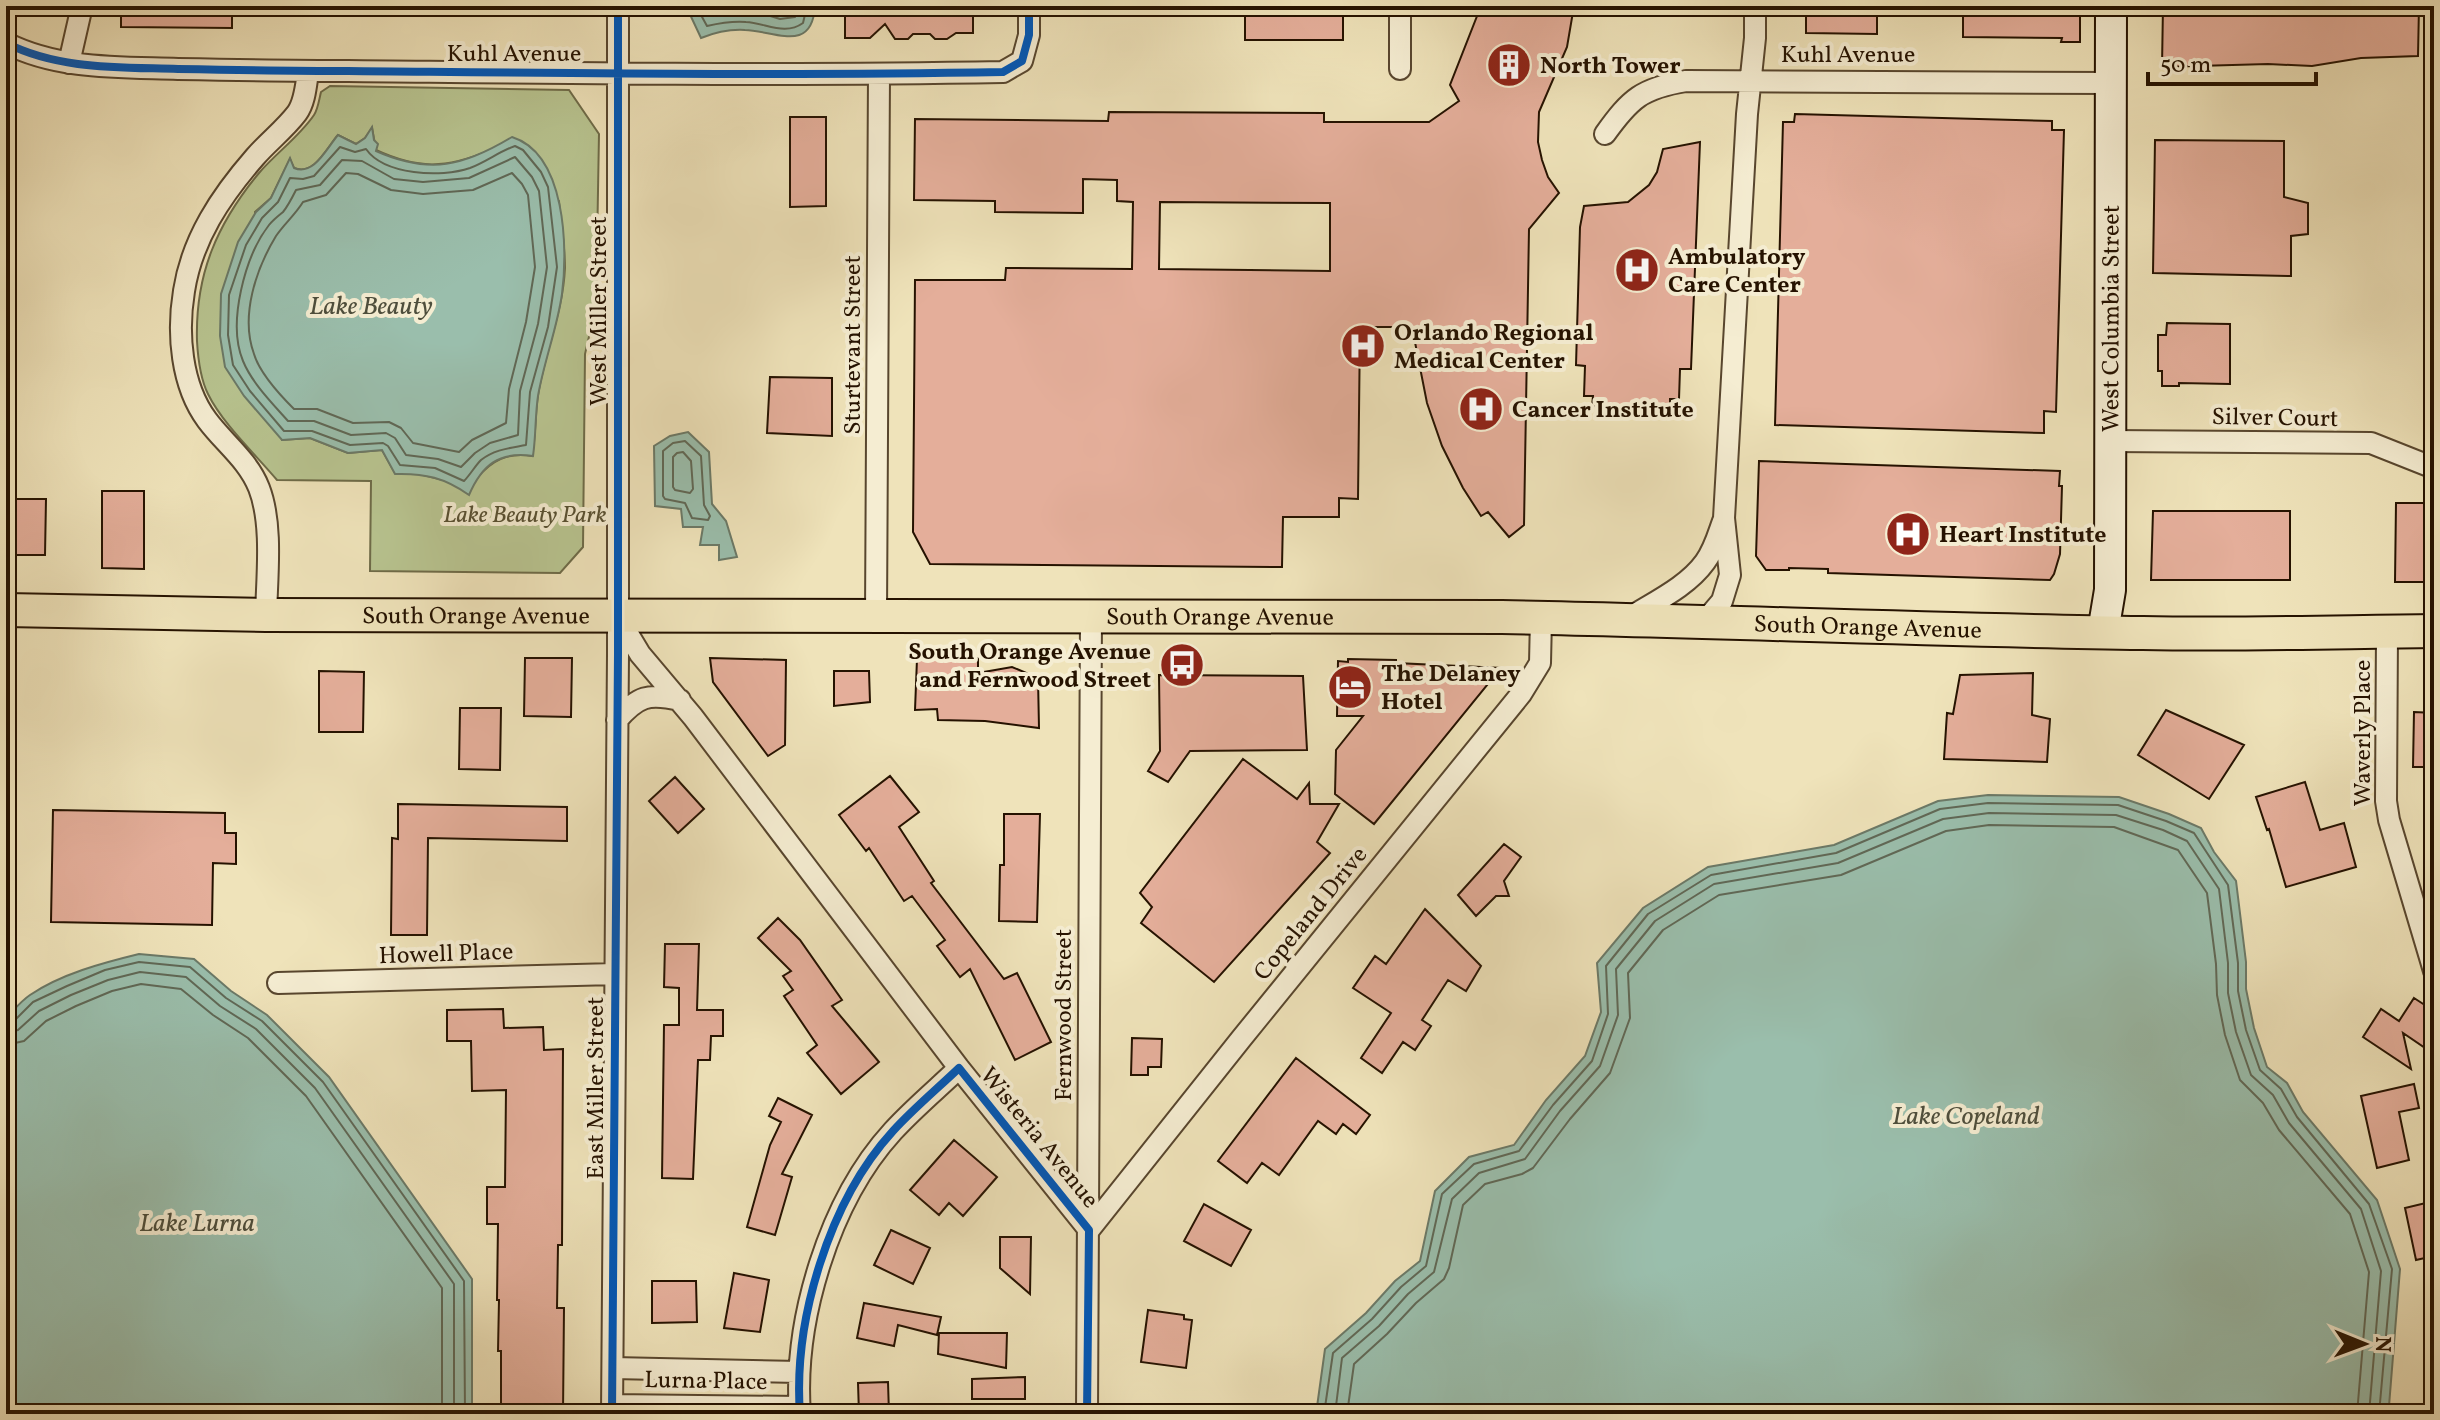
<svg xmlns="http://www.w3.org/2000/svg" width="2440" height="1420" viewBox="0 0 2440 1420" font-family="Vollkorn,serif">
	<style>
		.green { fill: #b8c490; stroke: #6e6b48; stroke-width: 2; fill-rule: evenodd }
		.water { fill: #9abeac; stroke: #6b7967; stroke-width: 2 }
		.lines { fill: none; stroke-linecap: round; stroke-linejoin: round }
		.shore { stroke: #606856; stroke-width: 2 }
		.building { fill: #e4ae9a; stroke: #251200; stroke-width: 2; fill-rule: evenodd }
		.street-casing { stroke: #58462e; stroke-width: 24 }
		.secondary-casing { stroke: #251200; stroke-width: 34 }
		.primary-casing { stroke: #251200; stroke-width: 36 }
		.street { stroke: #f5edd2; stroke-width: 20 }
		.secondary { stroke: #f5edd2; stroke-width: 30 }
		.primary { stroke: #efe3ba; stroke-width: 32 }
		.cycleway-casing { stroke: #f5edd2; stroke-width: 13 }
		.cycleway { stroke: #0057b8; stroke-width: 8 }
		.labels { text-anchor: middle; stroke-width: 8; stroke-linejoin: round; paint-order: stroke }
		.street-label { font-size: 24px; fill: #251200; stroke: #f5edd2 }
		.poi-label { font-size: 24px; font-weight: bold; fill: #251200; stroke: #f5edd2; text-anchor: start }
		.park-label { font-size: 24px; font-style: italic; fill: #585032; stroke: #f5edd2 }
		.water-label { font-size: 26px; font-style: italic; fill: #4e4e3c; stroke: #f5edd2 }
	</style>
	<rect width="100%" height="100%" fill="#efe3ba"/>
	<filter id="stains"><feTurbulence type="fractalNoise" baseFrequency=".0025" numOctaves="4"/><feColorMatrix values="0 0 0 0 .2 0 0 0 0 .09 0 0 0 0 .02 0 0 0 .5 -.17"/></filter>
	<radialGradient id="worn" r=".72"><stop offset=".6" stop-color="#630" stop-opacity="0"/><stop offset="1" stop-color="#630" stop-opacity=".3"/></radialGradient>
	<path class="green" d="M330,86L569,90L599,134L596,306L585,354L583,547L560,573L370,571L371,481L277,480C256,455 222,423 208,394C200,378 198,359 197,341C195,274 217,224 259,173C276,153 299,137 314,115C318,109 319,100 321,92ZM372,128L376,150C417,169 446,169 488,151L559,201C561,223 565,246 565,268C563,312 545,352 538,395C535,416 536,436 532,456C508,452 492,460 476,479L451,482L415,473H395L382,450L348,453L310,438L282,440L255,212L271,198L290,159L294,168C314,176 326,149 338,135L356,144L365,138Z"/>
	<path class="water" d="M686,6H815C812,54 775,31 745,30C729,29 716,32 701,38Z
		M372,127L374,140L378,144L376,151C430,175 464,166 512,137C566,154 568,248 562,294C557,329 544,361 538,396C535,416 536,436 533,456C499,451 482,465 469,495C445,478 425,473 395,474L382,450L348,453L310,438L282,440L244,396L225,367L220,336L221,294L238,242L256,212L271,198L290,158L294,168C314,176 326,149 338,135L356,144L365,138Z
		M688,432L709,452L712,504L726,521L737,557L719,560V545H700L703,527H683L681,509L655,506L654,446L670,436Z
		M1988,795L2119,797L2169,814L2201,828L2214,852L2236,881L2246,962V989L2254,1028L2267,1067L2287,1083L2303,1112L2377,1200L2400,1269L2389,1406L2386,1414H1316L1325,1349L1366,1313L1395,1281L1420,1261L1435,1191L1469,1157L1514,1145L1546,1100L1585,1056L1601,1012L1597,963L1643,908L1708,867L1834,845L1938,801Z
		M139,954L194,959L231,991L267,1015L329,1077L472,1279V1414H6V1018C13,1011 21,1001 30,995C61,974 102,963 139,954Z"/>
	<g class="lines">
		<path class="shore" d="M696,6L707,26C720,23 733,21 746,22C766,23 785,36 803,23L807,6
			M707,6L713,14L742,11L764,14L780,19L795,17L797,6
			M515,146L523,150L541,172L548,187L557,267L548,327L530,392L526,445C511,448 495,449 481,460C475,466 470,475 464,481L435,468L400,465L388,446L383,443L350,445L312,431H284L250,391L233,365L228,335L229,295L246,245L262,218L278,202L290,178L303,179L314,176L340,147L355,152L366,149C384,175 441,178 470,168C486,162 500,151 515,146Z
			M515,157L532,177L539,191L547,267L538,324L520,391L518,435L490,443L475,453L461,467L438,459L406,455L395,438L386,433L351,435L314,421H288C272,403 252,383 243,361C227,323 245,256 269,225C273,220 278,216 283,212C288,206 292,198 296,190L320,185L342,160L362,161L394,179L423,182L469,178Z
			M346,173L358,174L391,190L423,194L473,190L512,173L522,184L528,195L535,267L526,322L509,389L506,423L472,440L459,452L413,443L401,428L389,422L353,423L317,409H294C280,395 260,374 254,354C240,316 256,269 276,236C284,224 295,215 303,202L326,195Z
			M685,441L701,456L704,505L710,516L708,520L692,518L685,503L665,499L663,496V451L673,443Z
			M683,452L691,461L693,489L690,493L675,490L673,487V457L677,453Z
			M6,1023L14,1021L33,1002L67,986L105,970L139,962L190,967L226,998L262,1021L323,1082L464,1281L465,1414
			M6,1033L18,1030L39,1011L71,995L108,980L140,972L186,977L220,1006L256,1029L315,1088L454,1284V1414
			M6,1045L24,1041L46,1021L76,1006L112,991L141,984L181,989L213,1015L248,1038L306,1096L442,1288V1414
			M1324,1414L1333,1353L1372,1319L1401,1287L1426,1266L1442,1194L1474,1164L1519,1151L1553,1105L1592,1061L1608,1014L1606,966L1648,914L1711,875L1836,853L1940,809L1988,803L2118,805L2166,821L2194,833L2228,885L2238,963V991L2246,1030L2260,1070L2281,1089L2297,1117L2369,1204L2392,1269L2379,1414
			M1335,1414L1342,1358L1379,1326L1408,1294L1434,1272L1452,1199L1479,1173L1525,1159L1560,1111L1600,1066L1618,1015L1616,969L1655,921L1714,884L1838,863L1943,819L1989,813L2116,815L2163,830L2187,841L2219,889L2228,963V993L2236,1032L2251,1075L2273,1095L2289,1123L2361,1209L2381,1271L2369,1414
			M1347,1414L1354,1364L1387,1334L1416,1303L1444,1279L1449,1268L1463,1205L1485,1184L1522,1174L1533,1168L1570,1119L1610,1073L1630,1018L1628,973L1663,930L1719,895L1841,875L1946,831L1989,825L2114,827L2178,850L2207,893L2216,964L2217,995L2225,1035L2240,1080L2263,1103L2279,1130L2350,1214L2369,1272L2357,1414"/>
	</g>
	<path class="building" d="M121,6H232V28L121,27Z
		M845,6H973V33H956L947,39H935L930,34H913L908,39H895L885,24L870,38H845Z
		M1245,6H1343V40H1245Z
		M1481,6H1574L1567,47L1539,112L1538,142L1542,160L1548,177L1559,193L1529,229L1524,525L1509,537L1488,512L1481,516L1463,488L1442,446L1427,403L1412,327H1360L1358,499L1339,498V517H1283L1282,567L930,564L913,532L915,280H1005L1006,268L1132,269L1133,202L1117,201V180L1083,179V213L995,212V201L914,200L915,119L1108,121L1109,112L1324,113V122H1429L1459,101L1450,85ZM1160,202L1330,203V271L1159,269Z
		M1806,6H1877V34L1806,33Z
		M1963,6H2080V42H2061L2062,38L1963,37Z
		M2163,6H2419L2418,56L2361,58L2312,66L2268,64L2162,67Z
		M1795,114L2052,121V130H2064L2056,412L2044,411V433L1775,425L1783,122H1794Z
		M790,117H826V206L790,207Z
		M2155,140L2284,141V197L2308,203V234L2291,236V276L2153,273Z
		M1700,142L1691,369H1680L1679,399H1670V409L1592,406L1593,396H1584L1585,366L1576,365L1580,227L1584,206L1628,202L1649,185L1657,172L1663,149Z
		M2167,323L2230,324V384L2179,383V386H2162V371H2158V335H2166Z
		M770,377L832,378V436L767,433Z
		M1759,461L2060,471L2059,486H2062L2060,554L2054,574L2050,580L1828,573V569L1789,568V570H1766L1756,556Z
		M102,491H144V569L102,568Z
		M6,499H46L45,555H6Z
		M2396,503H2434V582H2395Z
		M2153,511H2290V580H2151Z
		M525,658H572L571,717L524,716Z
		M710,658L786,660L785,745L768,756L713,682Z
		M978,658V673L1012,667L1038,678L1039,728L985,721L938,720L937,709L915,710L917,659Z
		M1348,659L1396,660V663L1501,668L1374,824L1335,794L1336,750L1363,716H1337L1338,661L1348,662Z
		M319,671L364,672L363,732H319Z
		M834,671H869L870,702L834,706Z
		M2033,673L2032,715L2050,719L2047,762L1944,759L1947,713L1953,714L1960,675Z
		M1159,675L1303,676L1307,750L1190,751L1168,782L1148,771L1160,751Z
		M460,708H501L500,770L459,769Z
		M2166,710L2244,745L2209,799L2138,755Z
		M2414,712L2434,713V767H2413Z
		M1243,759L1297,799L1309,783L1310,804H1339L1317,842L1330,853L1214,982L1141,923L1152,907L1140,893Z
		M890,776L919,812L899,827L934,881L931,883L1004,979L1017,973L1051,1042L1015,1060L970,969L960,977L937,946L945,940L912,896L904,901L869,848L866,851L839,815Z
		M675,777L704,809L678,833L649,801Z
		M2305,782L2320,830L2344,823L2356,867L2286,887L2269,829L2267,830L2256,797Z
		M398,804L567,807V841L428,838L427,935H391L392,838L398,839Z
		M53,810L225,813V833H236V864L213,863L212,925L51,922Z
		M1004,814H1040L1037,922L999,921L1000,865H1004Z
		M1504,844L1521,857L1504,881L1509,896H1496L1476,916L1458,895Z
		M1425,909L1481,966L1466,991L1448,980L1422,1020L1431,1026L1415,1050L1403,1042L1382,1073L1361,1058L1391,1013L1353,988L1375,956L1386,964Z
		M778,918L800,940L842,1000L832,1006L879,1062L841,1094L807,1053L817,1045L784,996L793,990L783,976L791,971L758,938Z
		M665,944H699L697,1010H723V1036H711L710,1060H698L693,1179L662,1178L664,1025H679V988L664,987Z
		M2414,998L2434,1011V1054L2403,1033L2411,1069L2363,1037L2381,1009L2399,1021Z
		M503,1009L504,1028L543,1027L544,1050L563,1049L562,1245H558L557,1308H564L563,1414H501V1351H498L499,1300H497L498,1224H487V1187H505L506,1090L472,1091L471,1041H447V1010Z
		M1132,1038L1162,1039L1161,1067H1148V1075H1131Z
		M1296,1058L1370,1115L1356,1134L1343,1124L1336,1134L1318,1121L1279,1175L1262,1163L1247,1183L1218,1161Z
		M2414,1084L2419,1108L2399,1112L2409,1160L2377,1168L2361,1096Z
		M778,1098L812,1115L782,1174L792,1177L775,1235L747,1227L770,1145L781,1122L769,1116Z
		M954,1140L997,1177L963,1216L949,1203L939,1215L910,1190Z
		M2434,1201V1256L2416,1260L2405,1208Z
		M1204,1204L1251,1230L1231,1266L1184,1241Z
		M891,1230L930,1248L913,1284L874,1265Z
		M1000,1237H1031L1030,1294L1000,1268Z
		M734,1273L769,1280L760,1332L724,1328Z
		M652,1281H696L697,1322L652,1323Z
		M864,1303L941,1317L937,1335L898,1325L894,1346L857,1338Z
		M1148,1310L1184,1315V1319L1192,1320L1186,1368L1141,1362Z
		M939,1333H1007L1006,1368L938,1354Z
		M1025,1377V1399H972V1379Z
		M888,1382L889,1414H859L858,1383Z"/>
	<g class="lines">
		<g class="street-casing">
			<path id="street" d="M6,43C59,70 121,67 178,69C235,70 292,71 348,71C566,73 785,76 1003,72L1022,61L1029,35V6
				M69,63L82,6
				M1400,69V6
				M1605,134C1630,99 1642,88 1686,81L2110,83
				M2110,441L2371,443L2434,468
				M266,615C267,576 273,524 259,488C248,460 224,443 207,420C181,385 177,333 184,291C192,239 221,196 255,157C268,142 285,129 297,113C305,102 306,85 308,72
				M876,616L879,74
				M1629,618C1654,602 1687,587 1705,562C1714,550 1718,535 1723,521
				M619,619L640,654L693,717L959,1068L1089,1230
				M1704,622L1722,601L1730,575L1724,518L1747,114L1755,38V6
				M2387,632L2386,801L2389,820L2434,971
				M617,720C638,696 648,693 680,700
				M278,983L615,974
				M1089,1230L1241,1039L1521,694L1540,663L1541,618
				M613,1368L799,1372
				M612,1405L799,1407
				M612,1414L618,654V6
				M800,1414C793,1321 829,1201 893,1131C913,1109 937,1089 959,1068
				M1087,1414L1091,616"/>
		</g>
		<g class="secondary-casing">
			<g id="secondary">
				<path id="s1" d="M2103,632L2110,590L2111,6"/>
			</g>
		</g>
		<g class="primary-casing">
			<g id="primary">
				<path id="s2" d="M6,610L266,615L1502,617C1715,621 1929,630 2143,633C2240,635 2337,632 2434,631"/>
			</g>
		</g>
		<use href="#street" class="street"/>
		<use href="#secondary" class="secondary"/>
		<use href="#primary" class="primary"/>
		<g class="cycleway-casing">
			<path id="cycleway" d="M6,43C59,70 121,67 178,69C235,70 292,71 348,71C566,73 785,76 1003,72L1022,61L1029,35V6
				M612,1414L618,654V6
				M800,1414C793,1321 829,1201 893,1131C913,1109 937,1089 959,1068L1089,1230L1087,1414"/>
		</g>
		<use href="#cycleway" class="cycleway"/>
	</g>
	<defs>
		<g id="building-disc" transform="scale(2.3)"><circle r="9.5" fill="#8f2418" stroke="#f5edd2"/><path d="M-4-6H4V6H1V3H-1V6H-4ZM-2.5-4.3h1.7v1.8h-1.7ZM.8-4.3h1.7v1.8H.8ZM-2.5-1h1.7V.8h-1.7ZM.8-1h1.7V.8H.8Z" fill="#fff"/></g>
		<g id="hospital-disc" transform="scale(2.3)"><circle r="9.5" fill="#8f2418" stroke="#f5edd2"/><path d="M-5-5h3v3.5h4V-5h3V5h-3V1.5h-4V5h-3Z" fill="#fff"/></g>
		<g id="bus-disc" transform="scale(2.3)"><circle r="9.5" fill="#8f2418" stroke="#f5edd2"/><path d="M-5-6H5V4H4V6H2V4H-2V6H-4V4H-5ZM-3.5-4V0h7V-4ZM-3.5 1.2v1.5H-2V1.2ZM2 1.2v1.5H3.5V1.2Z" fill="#fff"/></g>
		<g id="hotel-disc" transform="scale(2.3)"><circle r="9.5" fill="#8f2418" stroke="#f5edd2"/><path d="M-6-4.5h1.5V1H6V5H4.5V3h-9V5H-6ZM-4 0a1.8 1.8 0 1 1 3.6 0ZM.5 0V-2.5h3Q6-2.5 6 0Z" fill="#fff"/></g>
	</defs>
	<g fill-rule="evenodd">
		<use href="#building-disc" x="1509" y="65"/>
		<use href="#hospital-disc" x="1637" y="270"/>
		<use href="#hospital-disc" x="1363" y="346"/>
		<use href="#hospital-disc" x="1481" y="409"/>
		<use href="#hospital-disc" x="1908" y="534"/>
		<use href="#bus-disc" x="1182" y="665"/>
		<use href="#hotel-disc" x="1350" y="687"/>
	</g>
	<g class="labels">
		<g class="street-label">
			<text x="514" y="61">Kuhl Avenue</text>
			<text x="1848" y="62">Kuhl Avenue</text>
			<text transform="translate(598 311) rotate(-90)" y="8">West Miller Street</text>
			<text dy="8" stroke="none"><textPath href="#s1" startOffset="314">West Columbia Street</textPath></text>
			<text transform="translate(852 345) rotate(-90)" y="8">Sturtevant Street</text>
			<text transform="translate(2275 417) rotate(1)" y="8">Silver Court</text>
			<text dy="8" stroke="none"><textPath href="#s2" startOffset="470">South Orange Avenue</textPath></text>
			<text dy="8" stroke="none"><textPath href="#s2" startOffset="1214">South Orange Avenue</textPath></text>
			<text dy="8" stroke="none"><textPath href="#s2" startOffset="1862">South Orange Avenue</textPath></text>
			<text transform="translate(2362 733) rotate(-90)" y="8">Waverly Place</text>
			<text transform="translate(1310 913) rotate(-51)" y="8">Copeland Drive</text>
			<text transform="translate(446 953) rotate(-2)" y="8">Howell Place</text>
			<text transform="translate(1063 1015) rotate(-90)" y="8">Fernwood Street</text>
			<text transform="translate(595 1088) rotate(-90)" y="8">East Miller Street</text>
			<text transform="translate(1040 1137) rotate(51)" y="8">Wisteria Avenue</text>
			<text transform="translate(706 1380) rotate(1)" y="8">Lurna Place</text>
		</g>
		<g class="poi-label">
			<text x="1540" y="73">North Tower</text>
			<text x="1668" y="264">Ambulatory<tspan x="1668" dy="28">Care Center</tspan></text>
			<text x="1394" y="340">Orlando Regional<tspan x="1394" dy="28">Medical Center</tspan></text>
			<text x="1512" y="417">Cancer Institute</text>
			<text x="1939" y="542">Heart Institute</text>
			<text x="1151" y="659" text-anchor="end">South Orange Avenue<tspan x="1151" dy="28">and Fernwood Street</tspan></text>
			<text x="1381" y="681">The Delaney<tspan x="1381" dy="28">Hotel</tspan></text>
		</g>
		<g class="park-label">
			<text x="525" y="522">Lake Beauty Park</text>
		</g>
		<g class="water-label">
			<text x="371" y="314">Lake Beauty</text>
			<text x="1966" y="1124">Lake Copeland</text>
			<text x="197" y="1231">Lake Lurna</text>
		</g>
	</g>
	<rect width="2440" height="1420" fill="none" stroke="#efe3ba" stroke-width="32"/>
	<rect x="8" y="8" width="2424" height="1404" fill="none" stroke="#251200" stroke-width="4"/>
	<rect x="16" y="16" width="2408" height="1388" fill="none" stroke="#251200" stroke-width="2"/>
	<g transform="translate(2364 1344) rotate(91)" stroke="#f5edd2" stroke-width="6" paint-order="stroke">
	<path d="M0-6L14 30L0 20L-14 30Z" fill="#251200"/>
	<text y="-12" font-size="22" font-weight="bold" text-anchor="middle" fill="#251200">N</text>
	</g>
	<path d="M2148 72v12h168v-12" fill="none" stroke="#251200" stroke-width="4"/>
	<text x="2160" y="72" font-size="24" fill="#251200" stroke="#f5edd2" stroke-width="6" paint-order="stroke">50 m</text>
	<rect width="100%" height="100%" filter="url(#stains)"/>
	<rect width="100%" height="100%" fill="url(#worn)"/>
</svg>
